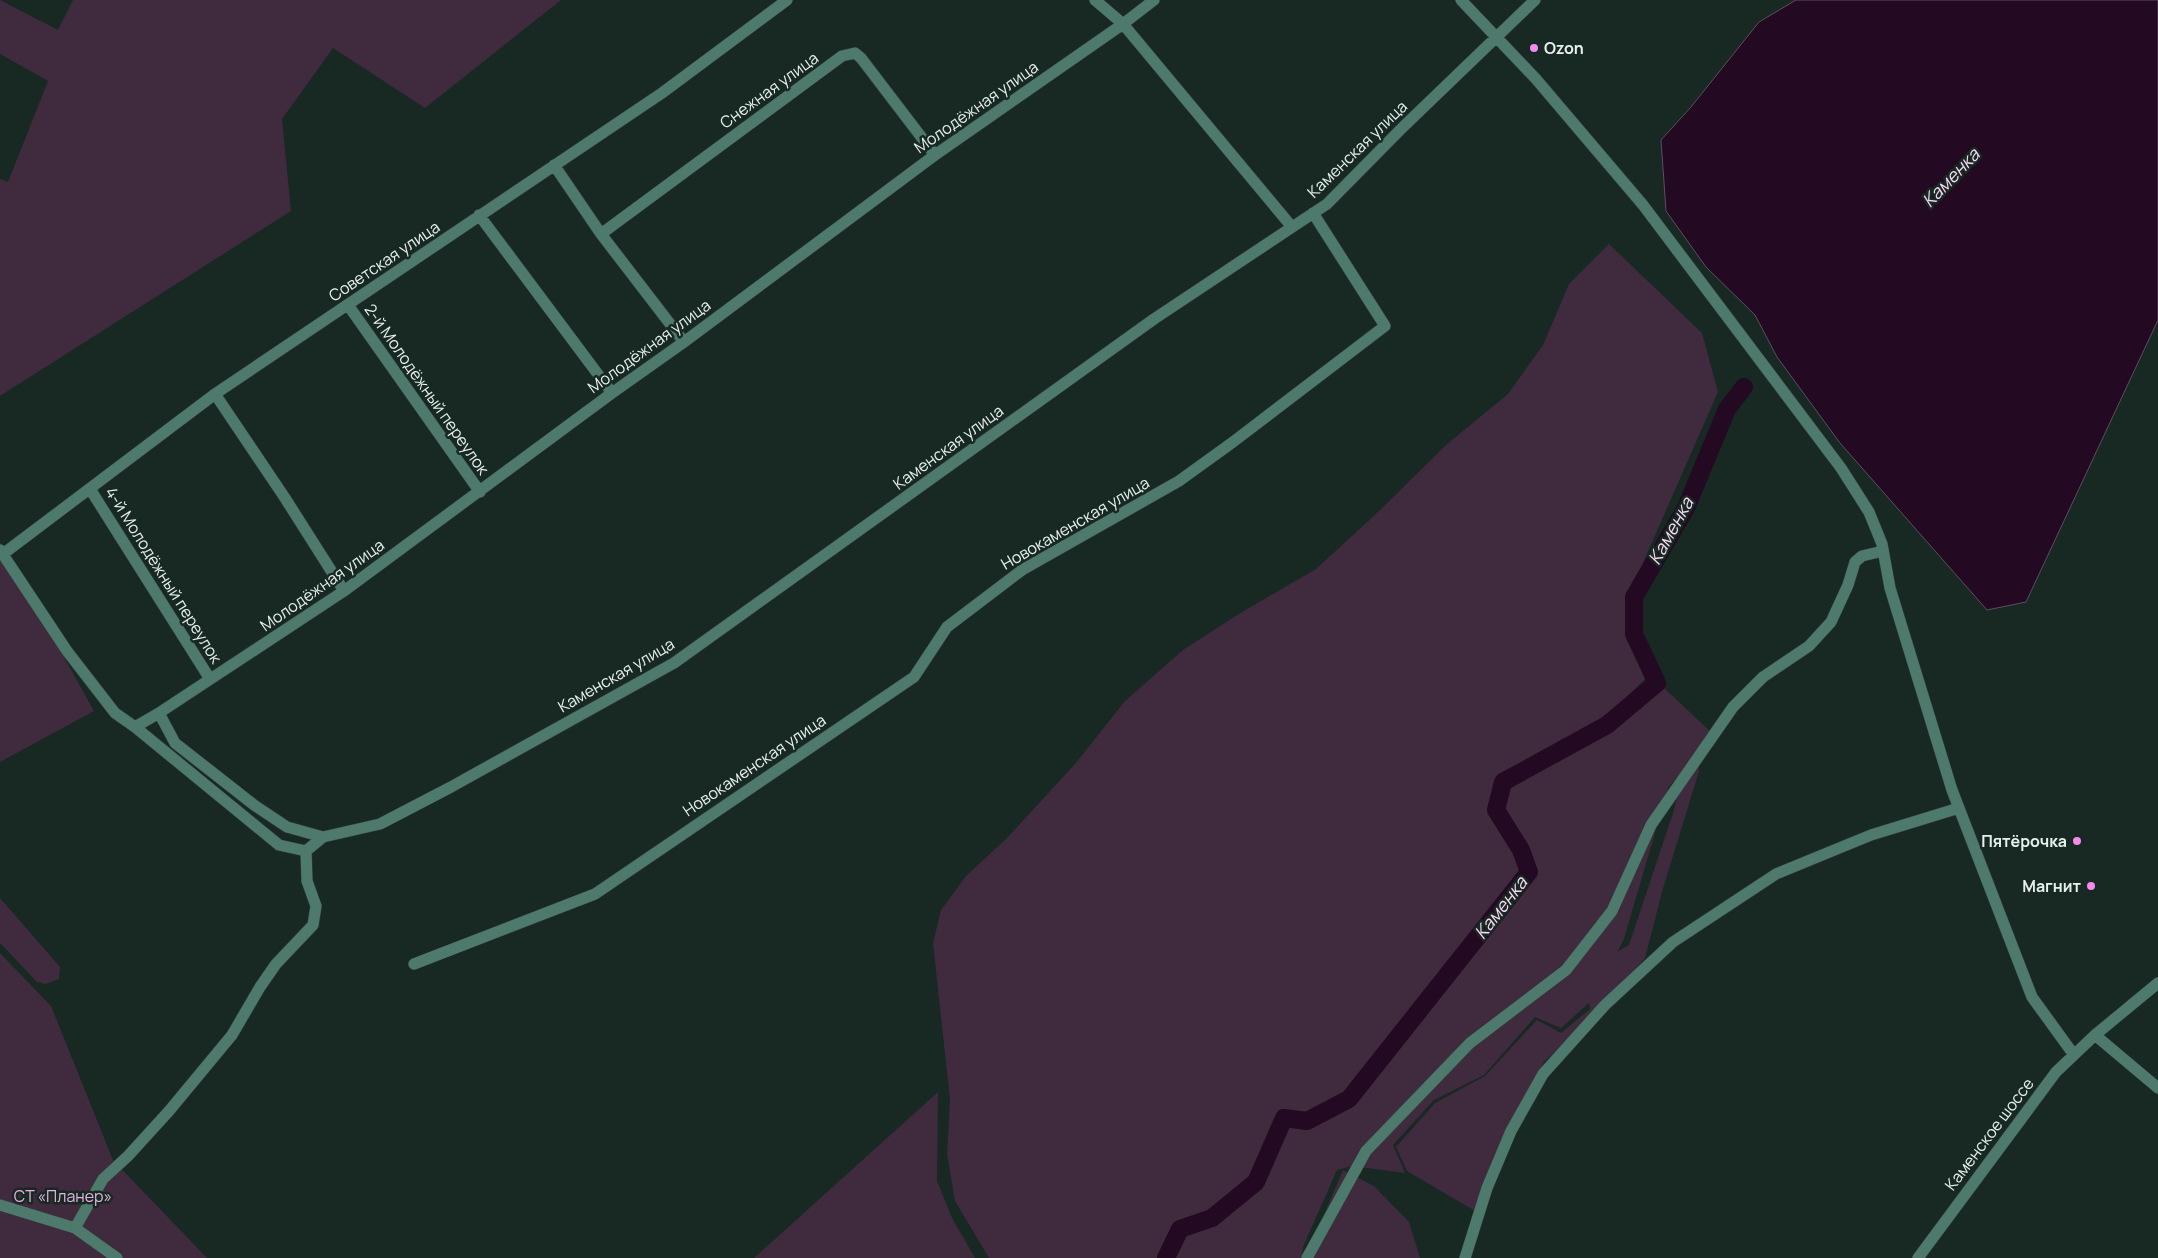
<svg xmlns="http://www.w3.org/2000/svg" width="2158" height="1258" viewBox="0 0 2158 1258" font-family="Manrope,sans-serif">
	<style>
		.green { fill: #402a3e; fill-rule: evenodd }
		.water { fill: #230921; stroke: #5e4e5e }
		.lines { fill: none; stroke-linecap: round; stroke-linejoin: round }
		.river { stroke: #230921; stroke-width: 18 }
		.minor-casing { stroke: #35443f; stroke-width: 12 }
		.minor { stroke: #4e7a6d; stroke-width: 11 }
		.poi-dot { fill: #f689ed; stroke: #182823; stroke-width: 2 }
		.labels { text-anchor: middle; stroke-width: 5; stroke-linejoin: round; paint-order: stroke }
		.poi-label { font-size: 16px; font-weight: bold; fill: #e6f0ec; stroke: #182823; text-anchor: end }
		.street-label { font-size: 16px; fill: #e6f0ec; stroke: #182823 }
		.park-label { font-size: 16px; fill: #e7b2e1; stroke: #182823 }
		.water-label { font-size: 18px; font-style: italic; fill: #f9d8f5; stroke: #182823 }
	</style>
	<rect width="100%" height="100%" fill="#182823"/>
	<path class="green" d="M0,0L58,30L73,0H561L425,108L333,48L282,119L291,211L0,396V179L8,182L48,81L0,54Z
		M1609,244L1702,333L1718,392L1642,565L1627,592L1628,637L1645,679L1603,720L1498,775L1489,811L1516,853L1523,871L1347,1095L1307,1114H1280L1255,1179L1211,1216L1178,1226L1163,1258H989L955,1201L947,1154L950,1100L933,943L941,910L966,876L1007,838L1075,764L1125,701L1183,650L1242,612L1316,569L1377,513L1446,445L1508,394L1543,345L1569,284Z
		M0,542L94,711L0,762Z
		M1661,685L1712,733L1698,750L1699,771L1662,892L1645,958L1600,1008L1544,1062L1503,1138L1475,1211L1407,1171L1396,1147L1435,1103L1485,1076L1537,1020L1561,1033L1590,1009L1589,1003L1561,1028L1535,1017L1484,1075L1434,1100L1393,1145L1405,1173L1352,1166L1337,1170L1303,1247L1302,1258H1172L1184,1234L1217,1222L1259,1186L1286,1123L1308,1125L1350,1104L1532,874L1528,850L1503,810L1509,785L1613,728ZM1676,778L1682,780L1673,813L1629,945L1617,952L1624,939L1668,788Z
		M0,898L60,967L59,979L46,984L37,982L0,943Z
		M0,953L51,1006L113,1160L207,1258H0Z
		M938,1092L937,1181L952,1218L975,1258H754Z
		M1343,1170L1374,1186L1409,1222L1420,1258H1310V1247Z"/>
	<path class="water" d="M1796,0H2158V320L2026,602L1987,610L1840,443L1777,357L1755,315L1706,267L1666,211L1661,140L1691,107L1759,22Z"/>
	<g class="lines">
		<path class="river" d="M1166,1258L1180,1229L1212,1218L1256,1182L1284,1118L1307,1121L1349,1099L1529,872L1521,850L1496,810L1503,782L1607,725L1657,683L1634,634V597L1686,508L1727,409L1744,387"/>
		<g class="minor-casing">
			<path id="minor" d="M1095,0L1123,24L1292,227
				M1461,0L1536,79L1643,205L1841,468L1869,512L1882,544L1890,588L1952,790L2032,997L2074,1055
				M554,165L601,234L684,342
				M479,215L612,393
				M601,234L842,56L855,53L861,58L935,155
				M348,305L480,492
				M215,394L285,498L344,591
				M90,489L210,679
				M0,550L67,651L115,713L135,727L159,713L344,591L612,393L684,342L935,155L1123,24L1154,0
				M3,554L215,394L662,93L787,0
				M159,713L175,743L254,805L287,827L323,837L380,824L451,787L674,663L1154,319L1327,204L1402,128L1535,0
				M135,727L279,845L306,851L323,837
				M414,964L595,894L914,677L947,627L1022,570L1179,481L1233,442L1385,326L1313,213
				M2095,1035L2158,1088
				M0,1205L75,1228L117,1258
				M75,1228L103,1179L128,1156L169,1111L232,1035L260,987L276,964L313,925L316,906L307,881L306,851
				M1307,1258L1366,1151L1470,1043L1566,970L1612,911L1651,825L1733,707L1763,677L1809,646L1831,622L1848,585L1855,562L1862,556L1883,551
				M1465,1258L1487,1188L1511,1131L1543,1074L1605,1005L1673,942L1776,874L1871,835L1959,808
				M1918,1258L2056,1072L2095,1035L2158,983"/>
		</g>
		<use href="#minor" class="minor"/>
	</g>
	<g class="poi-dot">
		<circle cx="1534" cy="48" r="5"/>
		<circle cx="2077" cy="841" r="5"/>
		<circle cx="2091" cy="886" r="5"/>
	</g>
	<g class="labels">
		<g class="poi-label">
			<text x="1544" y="54" text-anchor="start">Ozon</text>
			<text x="2067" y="847">Пятёрочка</text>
			<text x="2081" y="892">Магнит</text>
		</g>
		<g class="street-label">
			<text transform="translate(769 90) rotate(-36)" y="6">Снежная улица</text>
			<text transform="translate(976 107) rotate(-35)" y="6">Молодёжная улица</text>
			<text transform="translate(1357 149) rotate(-44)" y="6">Каменская улица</text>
			<text transform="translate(384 261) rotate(-34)" y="6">Советская улица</text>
			<text transform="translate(649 346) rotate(-36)" y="6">Молодёжная улица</text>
			<text transform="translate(427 389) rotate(55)" y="6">2-й Молодёжный переулок</text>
			<text transform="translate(948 447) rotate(-36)" y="6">Каменская улица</text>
			<text transform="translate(1075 523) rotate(-30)" y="6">Новокаменская улица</text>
			<text transform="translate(164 575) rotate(58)" y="6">4-й Молодёжный переулок</text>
			<text transform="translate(322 585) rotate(-35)" y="6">Молодёжная улица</text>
			<text transform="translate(616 675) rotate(-30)" y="6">Каменская улица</text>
			<text transform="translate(754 765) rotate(-34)" y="6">Новокаменская улица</text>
			<text transform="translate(1989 1134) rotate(-53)" y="6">Каменское шоссе</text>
		</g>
		<g class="park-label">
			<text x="63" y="1202">СТ «Планер»</text>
		</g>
		<g class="water-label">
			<text transform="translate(1951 178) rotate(-46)" y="6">Каменка</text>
			<text transform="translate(1671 531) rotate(-61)" y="6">Каменка</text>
			<text transform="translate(1501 908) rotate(-52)" y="6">Каменка</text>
		</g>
	</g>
</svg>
